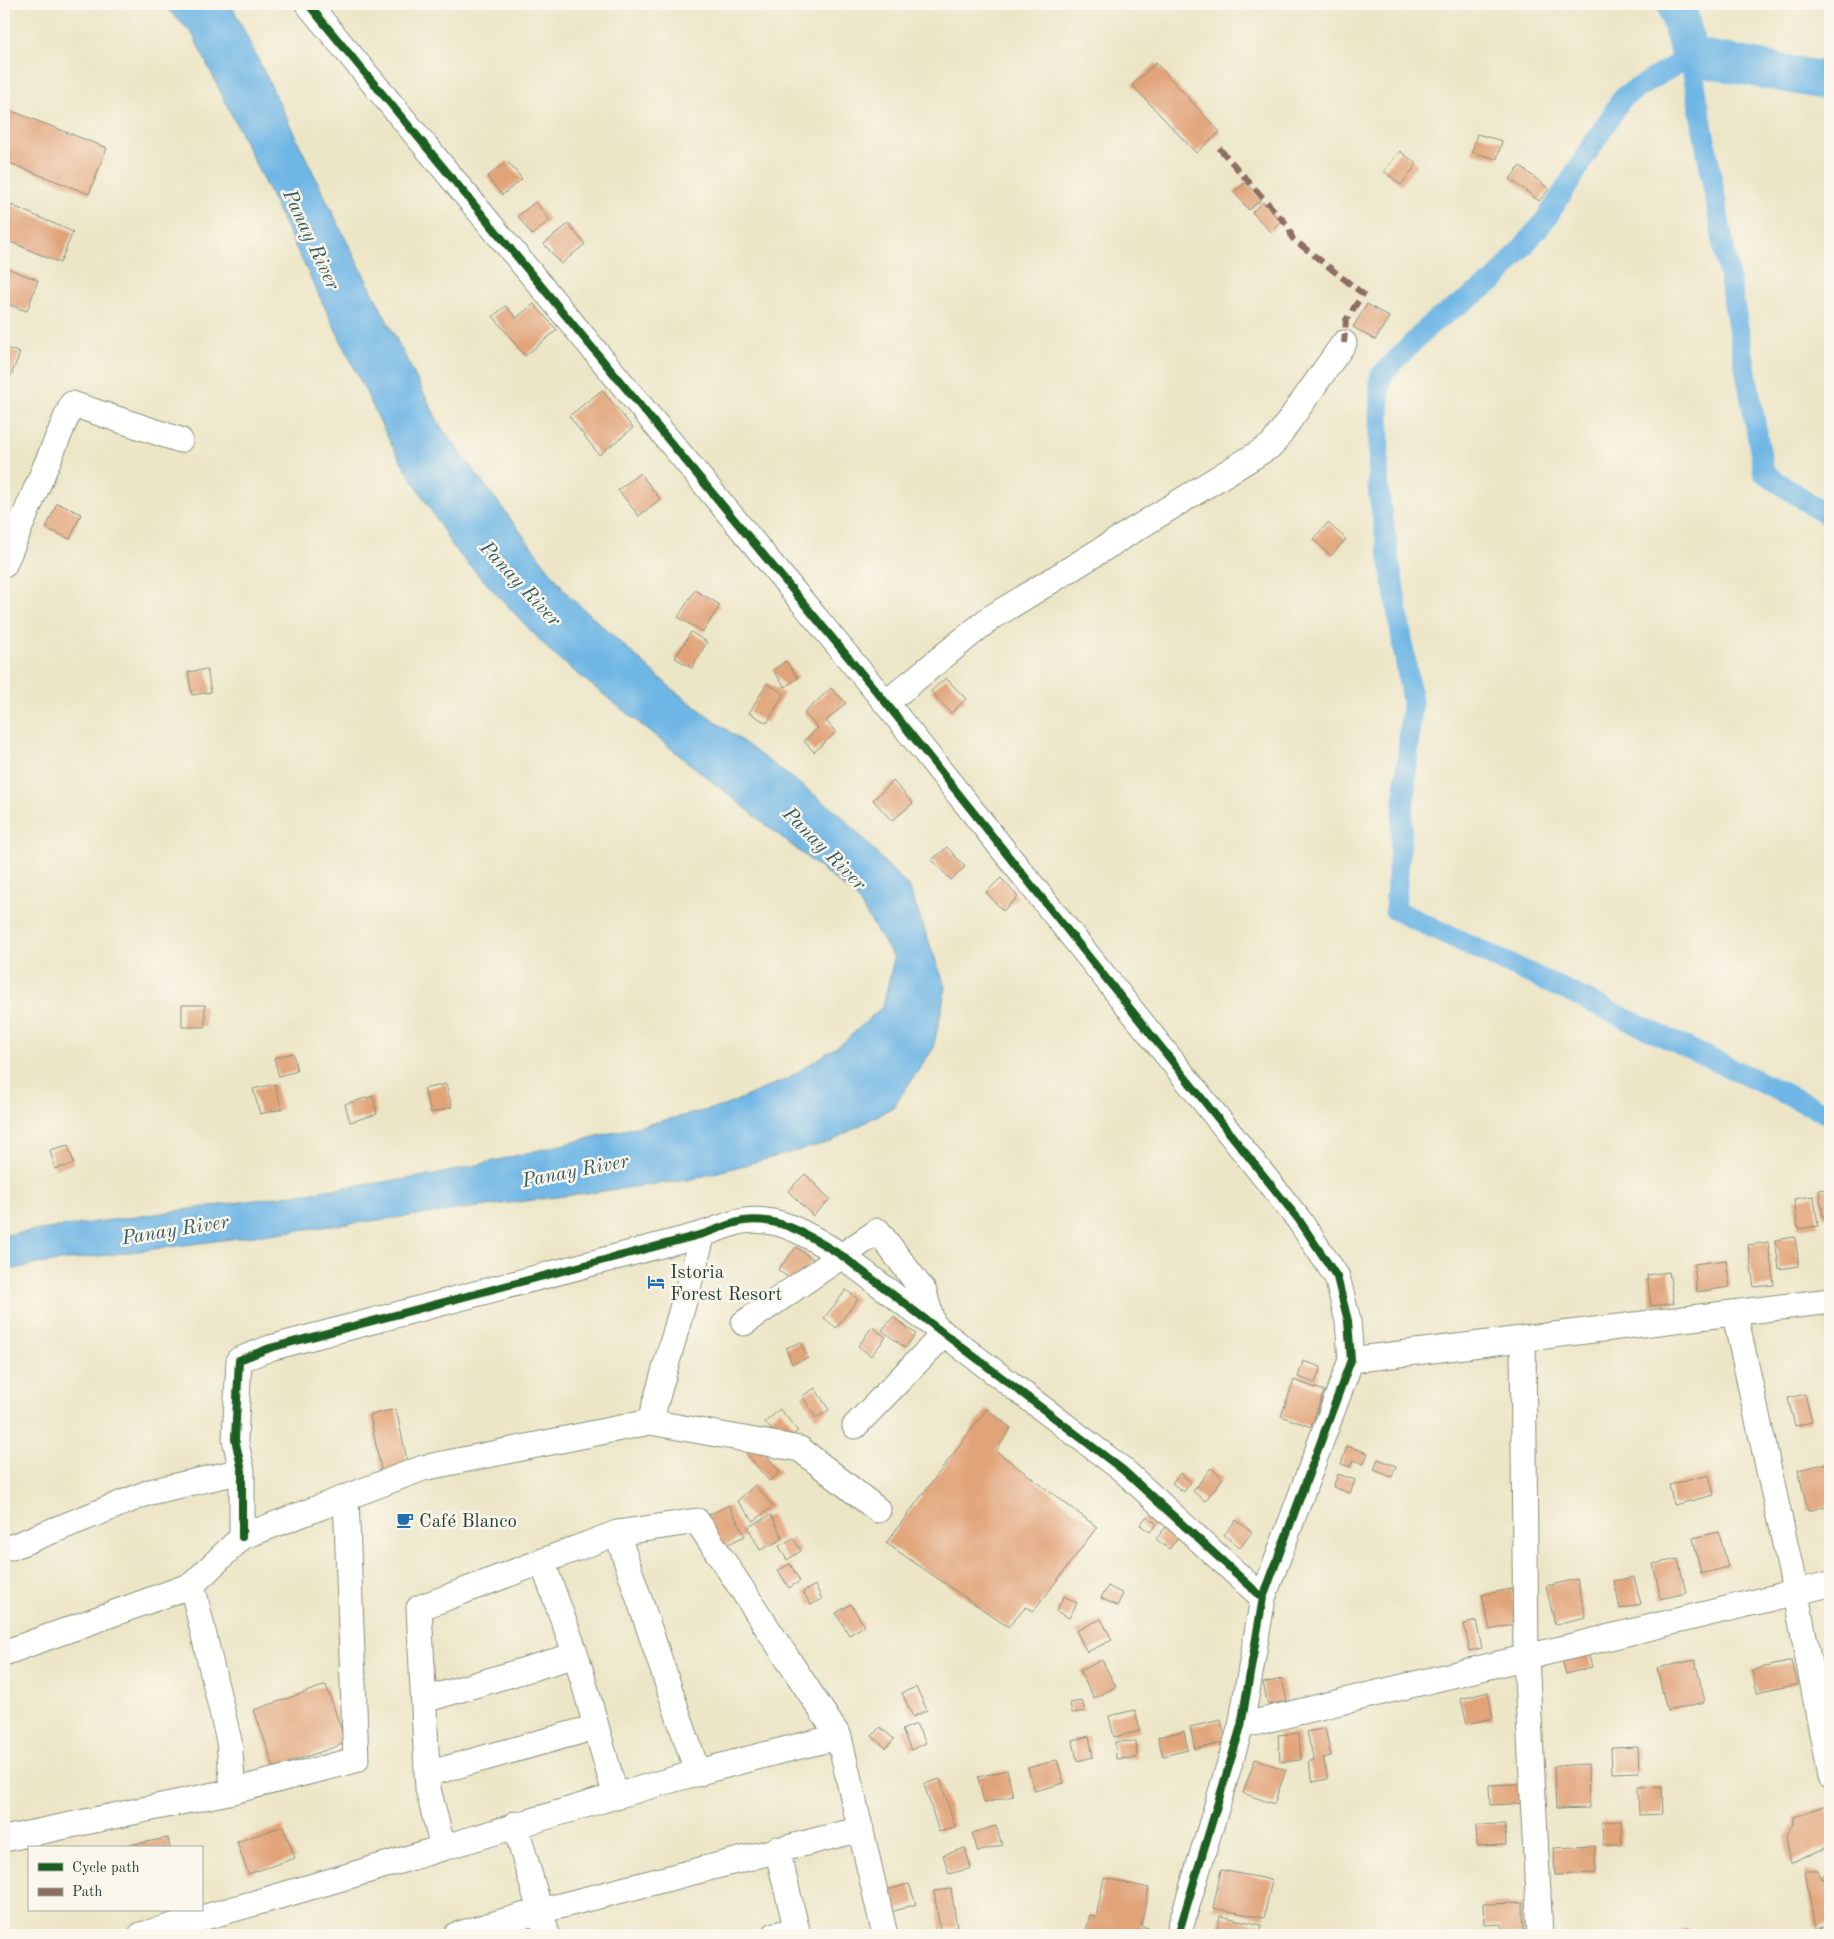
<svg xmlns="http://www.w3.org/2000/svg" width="1834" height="1939" viewBox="0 0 1834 1939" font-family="'Old Standard TT',serif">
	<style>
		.water { fill: #6eb6e5; stroke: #467a8c }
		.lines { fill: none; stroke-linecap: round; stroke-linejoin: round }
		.canal { stroke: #6eb6e5; stroke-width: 21 }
		.river { stroke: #6eb6e5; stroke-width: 38 }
		.building { fill: #e1a378 }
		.minor-casing { stroke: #86917d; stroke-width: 27 }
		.minor { stroke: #fff; stroke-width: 25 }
		.quiet { stroke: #8d6e63; stroke-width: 6; stroke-dasharray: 12 6; stroke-linecap: butt }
		.cycleway-casing { stroke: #fbf7ec; stroke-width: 11 }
		.cycleway { stroke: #1b5e20; stroke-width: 8 }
		.labels { text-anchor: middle; stroke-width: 5; stroke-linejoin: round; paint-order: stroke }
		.poi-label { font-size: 19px; fill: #1f3d34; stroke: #fbf7ec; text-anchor: start }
		.water-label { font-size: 20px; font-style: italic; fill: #335b60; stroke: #fbf7ec }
	</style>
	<rect width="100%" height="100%" fill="#fbf7ec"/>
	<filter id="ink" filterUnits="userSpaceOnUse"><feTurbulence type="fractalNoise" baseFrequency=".02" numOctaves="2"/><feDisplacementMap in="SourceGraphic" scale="10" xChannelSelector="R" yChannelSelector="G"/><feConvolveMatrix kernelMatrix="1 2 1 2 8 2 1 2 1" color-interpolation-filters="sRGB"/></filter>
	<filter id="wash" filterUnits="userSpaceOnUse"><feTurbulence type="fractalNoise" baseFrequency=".0096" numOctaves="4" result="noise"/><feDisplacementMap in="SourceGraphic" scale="20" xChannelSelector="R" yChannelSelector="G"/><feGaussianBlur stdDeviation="1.12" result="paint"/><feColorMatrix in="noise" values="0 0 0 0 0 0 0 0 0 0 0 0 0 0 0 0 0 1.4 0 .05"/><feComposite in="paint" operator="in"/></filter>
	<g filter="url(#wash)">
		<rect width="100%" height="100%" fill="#ece5c6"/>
		<path class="water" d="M162,4H231L344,236L441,427L569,596L672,689L840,814L909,888L946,988L933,1049L893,1107L830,1142L688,1180L37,1264L4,1271V1235L435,1175L724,1106L787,1079L844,1042L883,1006L894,958L855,896L553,654L455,550L391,444L192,33Z"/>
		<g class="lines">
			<path class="canal" d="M1830,517L1764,473L1690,56L1623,97L1546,219L1495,280L1431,324L1380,376L1378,489L1412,702L1395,910L1830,1115"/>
			<path class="river" d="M1676,4L1690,56L1830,82"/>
		</g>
		<g id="blocks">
			<path class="building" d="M1156,63L1220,132L1196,153L1132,85Z
				M4,108L107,148L89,194L4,161Z
				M1477,134L1502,141L1497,159L1472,152Z
				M1400,151L1417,164L1401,185L1384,171Z
				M507,161L522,179L502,195L487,177Z
				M1520,166L1549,189L1539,201L1510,179Z
				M1246,182L1261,200L1249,210L1234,192Z
				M4,202L73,232L60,263L4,239Z
				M535,202L550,220L532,235L518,216Z
				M1263,202L1281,222L1271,232L1252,212Z
				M568,224L585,244L561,264L544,244Z
				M4,267L38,280L27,311L4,303Z
				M534,304L557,330L525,356L493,316L506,306L516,318Z
				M1367,304L1389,317L1375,340L1353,327Z
				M4,347L20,353L10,378L4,376Z
				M602,390L633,428L599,455L569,416Z
				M640,473L660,499L639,516L618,490Z
				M57,503L81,514L70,539L46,528Z
				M1328,523L1346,539L1331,556L1313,539Z
				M695,590L720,605L703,632L678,617Z
				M691,632L707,642L692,668L675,658Z
				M786,661L798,678L785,687L773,670Z
				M207,669L211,692L192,695L188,672Z
				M946,678L966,699L951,713L931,691Z
				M767,683L784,694L767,723L749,713Z
				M831,688L846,703L826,721L836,732L814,752L804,741L818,728L804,713Z
				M893,781L913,803L892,821L873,800Z
				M947,847L965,867L951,880L932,860Z
				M1001,878L1018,897L1003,911L986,892Z
				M182,1005H205V1027H182Z
				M293,1053L297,1071L279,1076L274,1058Z
				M275,1084L282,1109L260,1114L253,1089Z
				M446,1084L452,1107L431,1113L424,1089Z
				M373,1096L377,1114L350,1122L345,1104Z
				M68,1145L74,1164L55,1169L50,1150Z
				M805,1174L830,1199L813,1216L788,1191Z
				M1830,1189V1216L1823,1217L1819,1190Z
				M1814,1196L1818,1226L1798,1229L1794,1199Z
				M1795,1237L1799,1266L1779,1269L1775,1240Z
				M1768,1242L1774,1285L1754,1287L1748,1245Z
				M796,1247L813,1259L796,1283L778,1270Z
				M1726,1260L1730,1287L1697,1292L1694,1264Z
				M1669,1272L1674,1303L1651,1306L1647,1275Z
				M846,1290L858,1299L836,1328L824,1318Z
				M893,1317L916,1334L905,1348L882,1330Z
				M872,1327L886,1337L871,1356L858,1346Z
				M801,1342L808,1358L792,1364L786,1348Z
				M1303,1361L1321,1367L1315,1383L1298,1377Z
				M1294,1380L1324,1391L1311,1427L1281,1416Z
				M815,1388L829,1410L816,1418L802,1396Z
				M1805,1394L1812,1422L1795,1426L1788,1398Z
				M396,1409L409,1469L382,1475L370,1415Z
				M780,1409L798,1431L782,1443L765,1422Z
				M987,1409L1011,1428L996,1451L1097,1527L1034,1611L1026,1607L1008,1627L886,1543Z
				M757,1444L780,1472L769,1481L746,1453Z
				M1347,1446L1368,1453L1364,1464L1353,1460L1350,1467L1341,1464Z
				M1378,1459L1396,1466L1392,1477L1374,1470Z
				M1827,1463L1830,1477V1505L1808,1511L1798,1470Z
				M1211,1468L1223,1478L1205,1501L1193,1491Z
				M1180,1473L1191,1482L1184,1492L1172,1483Z
				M1338,1474L1355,1480L1350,1493L1333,1487Z
				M1709,1475L1714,1495L1674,1505L1669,1485Z
				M755,1485L773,1506L754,1521L737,1501Z
				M729,1505L745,1536L722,1547L707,1516Z
				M771,1515L783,1539L760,1550L748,1527Z
				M1147,1516L1157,1524L1150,1532L1140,1525Z
				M1236,1520L1252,1532L1240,1548L1224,1535Z
				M1166,1527L1179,1537L1169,1549L1156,1539Z
				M1719,1532L1728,1567L1701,1574L1693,1538Z
				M793,1538L801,1551L787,1560L779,1546Z
				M1678,1559L1686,1593L1661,1599L1653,1564Z
				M790,1564L800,1581L789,1588L778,1570Z
				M1634,1577L1641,1604L1620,1609L1614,1581Z
				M1577,1579L1586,1618L1555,1625L1546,1586Z
				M815,1585L822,1599L811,1605L803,1592Z
				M1108,1586L1123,1594L1117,1606L1101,1598Z
				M1511,1589L1519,1623L1490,1630L1482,1595Z
				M1064,1596L1077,1603L1069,1618L1056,1611Z
				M851,1604L864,1626L849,1635L836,1613Z
				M1101,1619L1112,1640L1087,1652L1076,1631Z
				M1476,1621L1482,1648L1470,1651L1464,1624Z
				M1588,1652L1592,1667L1566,1674L1562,1659Z
				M1102,1660L1116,1687L1094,1698L1080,1671Z
				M1695,1660L1705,1702L1667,1711L1657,1668Z
				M1792,1661L1798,1684L1757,1693L1752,1670Z
				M1282,1679L1287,1701L1268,1705L1263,1683Z
				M326,1685L346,1743L274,1768L254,1710Z
				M916,1687L927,1710L913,1717L902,1693Z
				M1488,1692L1493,1718L1467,1724L1461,1699Z
				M1082,1701L1085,1711L1072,1713L1070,1703Z
				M1135,1710L1140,1731L1114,1737L1109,1716Z
				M1221,1720L1226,1742L1195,1749L1190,1727Z
				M916,1724L926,1743L911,1750L902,1730Z
				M880,1727L894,1739L886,1748L872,1736Z
				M1325,1728L1331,1756L1323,1758L1328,1779L1313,1782L1308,1762L1314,1760L1307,1732Z
				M1184,1731L1188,1750L1163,1756L1158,1737Z
				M1299,1733L1301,1760L1280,1762L1278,1735Z
				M1089,1736L1093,1757L1077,1761L1073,1740Z
				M1136,1741L1137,1758L1116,1759L1115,1742Z
				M1638,1747L1639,1772L1612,1773L1611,1748Z
				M1255,1759L1286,1770L1274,1804L1243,1793Z
				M1057,1760L1064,1783L1035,1791L1028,1768Z
				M1588,1764L1589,1808L1556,1809L1554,1766Z
				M1007,1770L1013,1796L984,1803L978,1777Z
				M940,1779L955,1827L939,1832L924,1784Z
				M1530,1783L1532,1803L1490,1805L1489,1785Z
				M1662,1786L1663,1814L1639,1815L1638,1787Z
				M1826,1805L1830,1820V1846L1790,1863L1785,1838L1793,1824V1817Z
				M1621,1821L1622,1845H1603L1602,1822Z
				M1505,1824L1506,1845L1477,1846L1476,1825Z
				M283,1826L295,1858L248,1874L237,1842Z
				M996,1826L1002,1845L978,1852L972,1833Z
				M168,1838L170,1848H118V1847Z
				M1595,1846L1596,1873L1555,1875L1554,1848Z
				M965,1848L971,1868L949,1874L943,1855Z
				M1221,1870L1272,1880L1264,1918L1213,1908Z
				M1805,1871H1819L1822,1879L1830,1877V1924L1815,1928Z
				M1104,1878L1149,1888L1141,1926L1149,1928L1148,1935H1085L1090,1915L1096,1917Z
				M909,1884L916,1904L891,1912L884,1891Z
				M951,1889L957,1927L940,1930L934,1891Z
				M1523,1903L1524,1935H1501V1924L1484,1925L1483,1904Z
				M1220,1916L1262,1925L1259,1935H1216Z
				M1688,1928L1691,1935H1671Z"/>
		</g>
	</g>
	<g filter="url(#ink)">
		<use href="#blocks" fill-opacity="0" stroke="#86917d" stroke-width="1"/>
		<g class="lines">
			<g class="minor-casing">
				<path id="minor" d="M308,4L886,703L1299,1220L1337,1277L1348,1321L1351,1360L1263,1598L1241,1726L1178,1935
					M4,565L72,404L180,440
					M886,703L989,619L1272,445L1344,343
					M1735,1315L1796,1594L1830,1776
					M744,1323L878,1231L924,1292L933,1325
					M1523,1339L1526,1657L1540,1935
					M1351,1360L1830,1301
					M650,1422L703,1234
					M855,1426L944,1334
					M617,1533L697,1521L839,1737L885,1935
					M242,1537V1471L235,1439L239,1360L270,1348L703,1234C716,1230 730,1223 744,1221C782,1216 810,1237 841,1255L1123,1470L1263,1598
					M12,1547L150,1492L242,1471
					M542,1561L576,1655L616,1797
					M4,1653L192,1585
					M424,1700L576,1655
					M1241,1726L1830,1584
					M427,1774L596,1727
					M233,1791L356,1760L346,1497
					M515,1824L547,1935
					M4,1839L233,1791L229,1741L192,1585L242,1537L423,1468L650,1422L800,1449L878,1510
					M443,1848L428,1789L419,1608L617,1533L698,1774
					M777,1849L798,1935
					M141,1935C241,1907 342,1879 442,1848C573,1809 705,1767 839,1737
					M456,1935L540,1911L861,1829
					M775,1935L797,1930"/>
			</g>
			<use href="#minor" class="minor"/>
			<path class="quiet" d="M1219,148L1289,227L1292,238L1363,294L1346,320L1344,343"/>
			<g class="cycleway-casing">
				<path id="cycleway" d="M308,4L886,703L1299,1220L1337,1277L1348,1321L1351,1360L1263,1598L1241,1726L1178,1935
					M242,1537V1471L235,1439L239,1360L270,1348L703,1234C716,1230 730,1223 744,1221C782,1216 810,1237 841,1255L1123,1470L1263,1598"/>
			</g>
			<use href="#cycleway" class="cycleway"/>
		</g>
	</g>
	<defs>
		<g id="hotel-bare" transform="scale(1.35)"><path d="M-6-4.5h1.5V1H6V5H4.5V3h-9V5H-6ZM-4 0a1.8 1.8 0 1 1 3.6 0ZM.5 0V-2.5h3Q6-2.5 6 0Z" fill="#1f6fb2" stroke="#fbf7ec" stroke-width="2.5" paint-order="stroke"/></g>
		<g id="cafe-bare" transform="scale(1.35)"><path d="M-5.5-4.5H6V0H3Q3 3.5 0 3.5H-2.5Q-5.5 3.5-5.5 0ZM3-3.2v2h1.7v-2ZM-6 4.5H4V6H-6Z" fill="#1f6fb2" stroke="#fbf7ec" stroke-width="2.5" paint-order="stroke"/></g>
	</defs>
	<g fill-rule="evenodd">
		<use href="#hotel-bare" x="656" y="1282"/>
		<use href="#cafe-bare" x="405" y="1520"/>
	</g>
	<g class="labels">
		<g class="poi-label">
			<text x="670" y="1278">Istoria<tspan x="670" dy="22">Forest Resort</tspan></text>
			<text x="419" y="1527">Café Blanco</text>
		</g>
		<g class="water-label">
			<text transform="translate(312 239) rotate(65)" y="7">Panay River</text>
			<text transform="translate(521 583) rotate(47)" y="7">Panay River</text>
			<text transform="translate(825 848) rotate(45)" y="7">Panay River</text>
			<text transform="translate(575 1170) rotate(-11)" y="7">Panay River</text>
			<text transform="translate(175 1229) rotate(-9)" y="7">Panay River</text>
		</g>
	</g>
	<rect width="1834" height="1939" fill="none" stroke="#fbf7ec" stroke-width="20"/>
	<rect x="28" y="1846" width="175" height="65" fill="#fbf7ec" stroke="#a3ada2"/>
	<rect x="38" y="1863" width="25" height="8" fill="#1b5e20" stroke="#a3ada2"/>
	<text x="72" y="1872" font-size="15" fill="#1f3d34">Cycle path</text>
	<rect x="38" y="1888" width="25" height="8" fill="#8d6e63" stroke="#a3ada2"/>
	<text x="72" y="1896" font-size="15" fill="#1f3d34">Path</text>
</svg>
